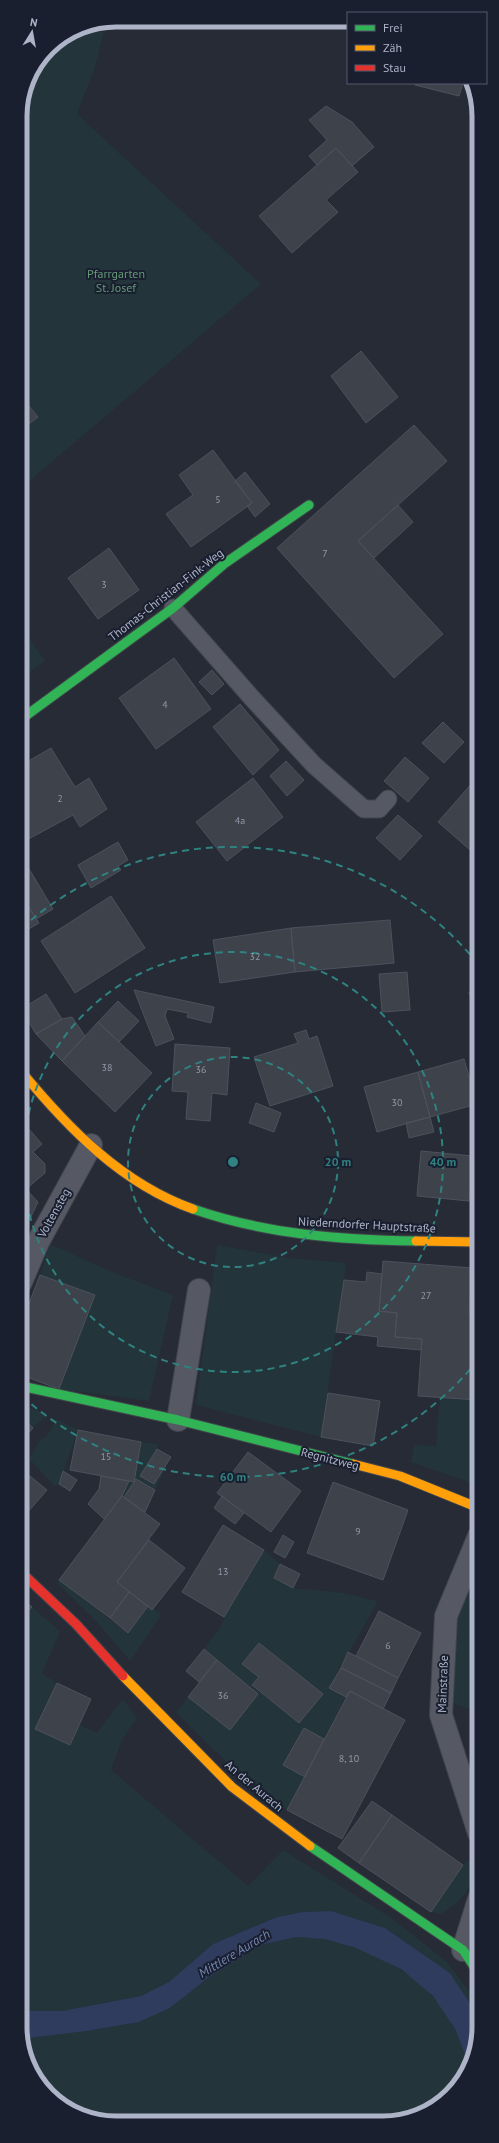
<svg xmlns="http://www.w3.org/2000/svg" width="499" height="2143" viewBox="0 0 499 2143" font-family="'PT Sans',sans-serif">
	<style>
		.green { fill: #23343b; fill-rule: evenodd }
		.water { fill: #303c5d }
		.building { fill: #3d424b; stroke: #4d515d }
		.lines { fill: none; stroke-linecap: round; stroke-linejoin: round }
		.lane-casing { stroke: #42454d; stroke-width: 19 }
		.street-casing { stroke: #42454d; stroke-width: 24 }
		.fast-casing { stroke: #42454d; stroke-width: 11 }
		.slow-casing { stroke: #42454d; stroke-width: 11 }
		.jam-casing { stroke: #42454d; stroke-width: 11 }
		.lane { stroke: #565963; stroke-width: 17 }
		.street { stroke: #565963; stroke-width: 22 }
		.fast { stroke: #30b455; stroke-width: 9 }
		.slow { stroke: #ff9f0a; stroke-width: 9 }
		.jam { stroke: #e5322d; stroke-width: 9 }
		.ring { fill: none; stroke: #2f8280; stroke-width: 2; stroke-dasharray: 7 5 }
		.labels { text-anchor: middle; stroke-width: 4; stroke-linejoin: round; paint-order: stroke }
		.number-label { font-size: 10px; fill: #9298a8 }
		.park-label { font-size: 12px; fill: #649977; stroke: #191f2f }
		.street-label { font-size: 12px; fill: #aeb4c7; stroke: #191f2f }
		.water-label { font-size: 13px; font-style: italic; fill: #7486b2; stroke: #191f2f }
		.rim { fill: none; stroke: #aeb4c7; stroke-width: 5 }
		.centre { fill: #2f8280; stroke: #191f2f; stroke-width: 2 }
		.ring-label { font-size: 12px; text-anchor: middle; font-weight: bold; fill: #2f8280; stroke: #191f2f; stroke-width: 4; stroke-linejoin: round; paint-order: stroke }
	</style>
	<rect width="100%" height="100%" fill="#262b35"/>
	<path class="green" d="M79,27L104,32L94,70L77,114L261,284L20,489V110L27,79L48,48Z
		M20,625L45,661L20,679L27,656L20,647Z
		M50,1244L115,1273L173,1295L149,1401L59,1389L95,1295L40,1275Z
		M217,1245L290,1258L346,1263L321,1437L196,1405Z
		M440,1397L479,1400V1435L470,1455L479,1461V1471L472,1483L411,1462L414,1445L436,1446Z
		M21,1404L47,1414L33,1428L21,1417Z
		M56,1419L78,1430L59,1484L55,1486L29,1459L41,1439L47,1436Z
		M141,1442L157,1444V1449L141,1476L154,1484L171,1457L155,1490L136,1479L124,1497L122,1496L129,1481H134Z
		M479,1548V1688L477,1694L479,1695V1713L453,1703L449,1651L458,1602Z
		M264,1550L280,1564L274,1579L293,1588L343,1593L378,1601L329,1688L346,1697L324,1739L304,1728L283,1765L305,1777L287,1810C245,1783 211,1747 176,1712L188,1697L230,1730L258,1694L204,1649L221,1626L224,1617ZM259,1643L322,1694L299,1723L252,1686L259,1677L242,1664Z
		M59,1580L127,1633L148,1606L162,1614L130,1661L95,1620L57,1583Z
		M32,1607L60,1631L42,1674L57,1683L35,1729L70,1745L79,1725L97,1733L123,1699L137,1718L122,1740L111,1770L248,1886L283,1850L390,1917L447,1962L479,2004V2017L450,1973L385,1928L331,1911L303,1912L277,1917L213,1944L169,1982L141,1996L62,2011H21V1619Z
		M472,1857C476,1889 466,1897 441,1914L431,1912L463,1865Z
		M296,1937C306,1938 317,1937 326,1939C365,1948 405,1967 432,1996C451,2014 460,2042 470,2065L455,2090L426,2113L396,2122L97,2121L48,2095L30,2070L21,2039L87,2031L139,2022L170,2008L208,1978L260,1945Z"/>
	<path class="water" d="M331,1911L385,1928L450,1973L479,2017V2033L470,2067L455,2029L433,1996L401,1969L356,1948L325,1939L296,1937L260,1945L208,1978L170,2008L139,2022L87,2031L21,2039V2011H62L141,1996L169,1982L213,1944L277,1917L303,1912Z"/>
	<path class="building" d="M301,21H319L317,27Z
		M416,83H463L459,96L415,85Z
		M326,106L352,122L374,147L352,166L336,148L317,165L309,156L327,140L309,120Z
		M336,148L358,172L326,200L338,212L292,253L259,216Z
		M361,351L398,397L366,423L331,376Z
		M20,395L38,417L20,431Z
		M414,425L447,461L358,541L443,634L394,678L277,548Z
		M213,450L252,503L191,547L166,514L193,495L179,475Z
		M245,472L270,504L255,517L247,506L252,503L235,481Z
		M398,505L413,522L374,558L358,541Z
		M109,548L139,590L98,619L68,578Z
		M174,658L211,709L156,749L119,698Z
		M212,670L224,684L212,695L199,682Z
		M240,704L279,750L253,775L213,727Z
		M443,722L464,742L444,763L422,743Z
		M51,748L75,787L89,778L107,809L80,827L73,815L21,843L20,766Z
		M405,757L429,778L408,802L384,781Z
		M286,761L304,780L287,796L270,776Z
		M253,778L283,817L227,861L196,822Z
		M473,782L478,787V857L438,822Z
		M398,815L422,836L400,860L376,838Z
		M118,842L128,860L118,866L121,870L91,888L78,865Z
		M25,862L53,909L36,919L20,893V865Z
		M20,893L39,923L20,934Z
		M111,896L145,948L75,993L41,941Z
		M390,920L394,963L295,972L291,928Z
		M291,928L295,972L220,983L213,940Z
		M407,972L410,1010L382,1012L379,974Z
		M478,989V1023L469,992Z
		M134,990L214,1007L211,1023L187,1017L188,1013L167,1009L165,1016L174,1039L156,1046Z
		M46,994L62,1019L36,1034L21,1009Z
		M118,1001L139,1021L119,1042L98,1022Z
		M72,1017L85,1036L62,1061L36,1034L62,1019Z
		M98,1022L152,1073L115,1112L62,1061Z
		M306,1030L309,1039L317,1036L333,1086L270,1106L254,1057L298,1043L294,1034Z
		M175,1044L230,1048L227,1095L212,1093L210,1121L186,1119L188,1092L172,1091Z
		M464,1059L477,1104L430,1117L418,1072Z
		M418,1072L430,1117L377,1132L364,1087Z
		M256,1103L281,1113L274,1132L249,1123Z
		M430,1117L434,1132L409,1138L406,1123Z
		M21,1120L42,1144L33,1152L45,1164V1173L26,1189L38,1202L25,1229L21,1226Z
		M421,1151L473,1156L469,1201L417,1196Z
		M383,1261L472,1268L469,1315L479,1316V1400L418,1396L422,1339L395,1337L397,1313L379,1311Z
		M367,1272L382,1274L379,1311L397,1313L395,1337L422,1339L421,1350L377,1346L378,1337L336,1332L344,1280L366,1282Z
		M40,1275L95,1295L59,1389L21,1375V1324Z
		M328,1393L380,1401L373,1446L321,1437Z
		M21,1417L33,1428L21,1442Z
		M78,1430L141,1442L134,1482L70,1470Z
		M157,1449L171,1457L154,1484L140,1476Z
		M248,1452L301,1491L271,1532L217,1493Z
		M63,1471L77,1480L70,1491L59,1484Z
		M25,1472L47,1490L21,1520V1477Z
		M101,1476L129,1481L122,1496L104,1519L88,1504L99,1489Z
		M136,1479L155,1490L145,1512L124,1497Z
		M333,1482L408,1510L383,1580L307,1553Z
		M122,1496L160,1524L117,1582L129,1592L110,1618L59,1580Z
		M222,1496L244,1513L235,1524L214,1508Z
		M223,1525L264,1550L224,1617L182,1592Z
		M283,1535L294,1542L285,1558L274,1552Z
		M149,1540L185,1568L152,1610L117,1582Z
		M280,1564L300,1574L293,1588L274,1578Z
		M129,1592L148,1606L128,1633L110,1618Z
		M21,1597L32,1607L21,1619Z
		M379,1611L421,1633L398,1678L356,1656Z
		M259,1643L323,1694L299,1723L252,1685L259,1677L242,1664Z
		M204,1649L217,1660L199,1682L186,1671Z
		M348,1652L398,1678L391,1693L341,1668Z
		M217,1660L258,1694L230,1730L188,1697Z
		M341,1668L391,1693L383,1709L350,1691L346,1697L329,1688Z
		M57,1683L91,1699L70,1745L35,1729Z
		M350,1691L405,1720L342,1839L287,1810Z
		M304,1728L324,1739L305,1777L283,1765Z
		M372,1801L392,1815L359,1863L338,1848Z
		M392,1815L463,1865L431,1912L359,1863Z"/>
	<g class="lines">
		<g class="lane-casing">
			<path id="lane" d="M173,608L251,697L314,765L364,809H379L388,799"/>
		</g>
		<g class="street-casing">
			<path id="street" d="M21,1282L38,1242L91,1145
				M178,1420L199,1290
				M479,1536L446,1616L441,1715L479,1833
				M463,1950L479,1899"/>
		</g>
		<g class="fast-casing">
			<path id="fast" d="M20,720L173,608L224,564L309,505
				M193,1209C265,1234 340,1240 416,1241
				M21,1386L178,1420L353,1464
				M310,1846L463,1950L479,1974"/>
		</g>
		<g class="slow-casing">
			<path id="slow" d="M21,1071C68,1128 122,1184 193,1209
				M416,1241L479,1242
				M353,1464L400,1476L479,1508
				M123,1676L232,1787L310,1846"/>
		</g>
		<g class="jam-casing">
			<path id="jam" d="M21,1572L76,1624L123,1676"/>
		</g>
		<use href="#lane" class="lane"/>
		<use href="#street" class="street"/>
		<use href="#fast" class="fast"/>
		<use href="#slow" class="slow"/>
		<use href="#jam" class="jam"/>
	</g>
	<g class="ring">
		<circle cx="233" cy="1162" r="105"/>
		<circle cx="233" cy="1162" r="210"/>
		<path d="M478 1360A315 315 0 0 1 22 1396M22 928A315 315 0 0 1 478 964"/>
	</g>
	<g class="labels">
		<g class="number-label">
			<text x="218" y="503">5</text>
			<text x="325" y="557">7</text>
			<text x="104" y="588">3</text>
			<text x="165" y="708">4</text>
			<text x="60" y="802">2</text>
			<text x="240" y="824">4a</text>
			<text x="255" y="960">32</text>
			<text x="107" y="1071">38</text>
			<text x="201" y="1073">36</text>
			<text x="397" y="1106">30</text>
			<text x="426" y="1299">27</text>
			<text x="106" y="1460">15</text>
			<text x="358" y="1535">9</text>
			<text x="223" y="1575">13</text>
			<text x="388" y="1649">6</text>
			<text x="223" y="1699">36</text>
			<text x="349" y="1762">8, 10</text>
		</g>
		<g class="park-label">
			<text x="116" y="278">Pfarrgarten<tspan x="116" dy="14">St. Josef</tspan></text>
		</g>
		<g class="street-label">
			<text transform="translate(166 595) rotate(-38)" y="4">Thomas-Christian-Fink-Weg</text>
			<text transform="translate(54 1213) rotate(-61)" y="4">Voltensteg</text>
			<text transform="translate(367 1225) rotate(3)" y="4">Niederndorfer Hauptstraße</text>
			<text transform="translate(330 1459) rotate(14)" y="4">Regnitzweg</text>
			<text transform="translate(443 1684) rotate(-88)" y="4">Mainstraße</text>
			<text transform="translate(254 1786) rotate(40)" y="4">An der Aurach</text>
		</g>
		<g class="water-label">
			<text transform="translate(234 1953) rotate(-31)" y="5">Mittlere Aurach</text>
		</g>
	</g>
	<path d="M0 0H499V2143H0ZM116 27H383A89 89 0 0 1 472 116V2027A89 89 0 0 1 383 2116H116A89 89 0 0 1 27 2027V116A89 89 0 0 1 116 27Z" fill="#191f2f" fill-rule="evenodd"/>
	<path class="rim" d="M116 27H383A89 89 0 0 1 472 116V2027A89 89 0 0 1 383 2116H116A89 89 0 0 1 27 2027V116A89 89 0 0 1 116 27Z"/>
	<circle cx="233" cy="1162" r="6" class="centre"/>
	<g class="ring-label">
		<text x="338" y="1166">20 m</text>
		<text x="443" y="1166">40 m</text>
		<text x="233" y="1481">60 m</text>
	</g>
	<rect x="347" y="12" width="140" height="72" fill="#191f2f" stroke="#555b6c"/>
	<rect x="355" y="25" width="20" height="6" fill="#30b455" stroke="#555b6c"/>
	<text x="383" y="32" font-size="12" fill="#aeb4c7">Frei</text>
	<rect x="355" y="45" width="20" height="6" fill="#ff9f0a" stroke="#555b6c"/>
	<text x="383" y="52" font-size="12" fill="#aeb4c7">Zäh</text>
	<rect x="355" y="65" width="20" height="6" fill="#e5322d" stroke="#555b6c"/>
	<text x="383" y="72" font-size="12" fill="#aeb4c7">Stau</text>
	<g transform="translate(32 32) rotate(11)" stroke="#191f2f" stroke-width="3" paint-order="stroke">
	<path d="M0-3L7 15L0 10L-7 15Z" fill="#aeb4c7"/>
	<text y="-6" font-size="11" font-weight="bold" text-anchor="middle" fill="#aeb4c7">N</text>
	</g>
</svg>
